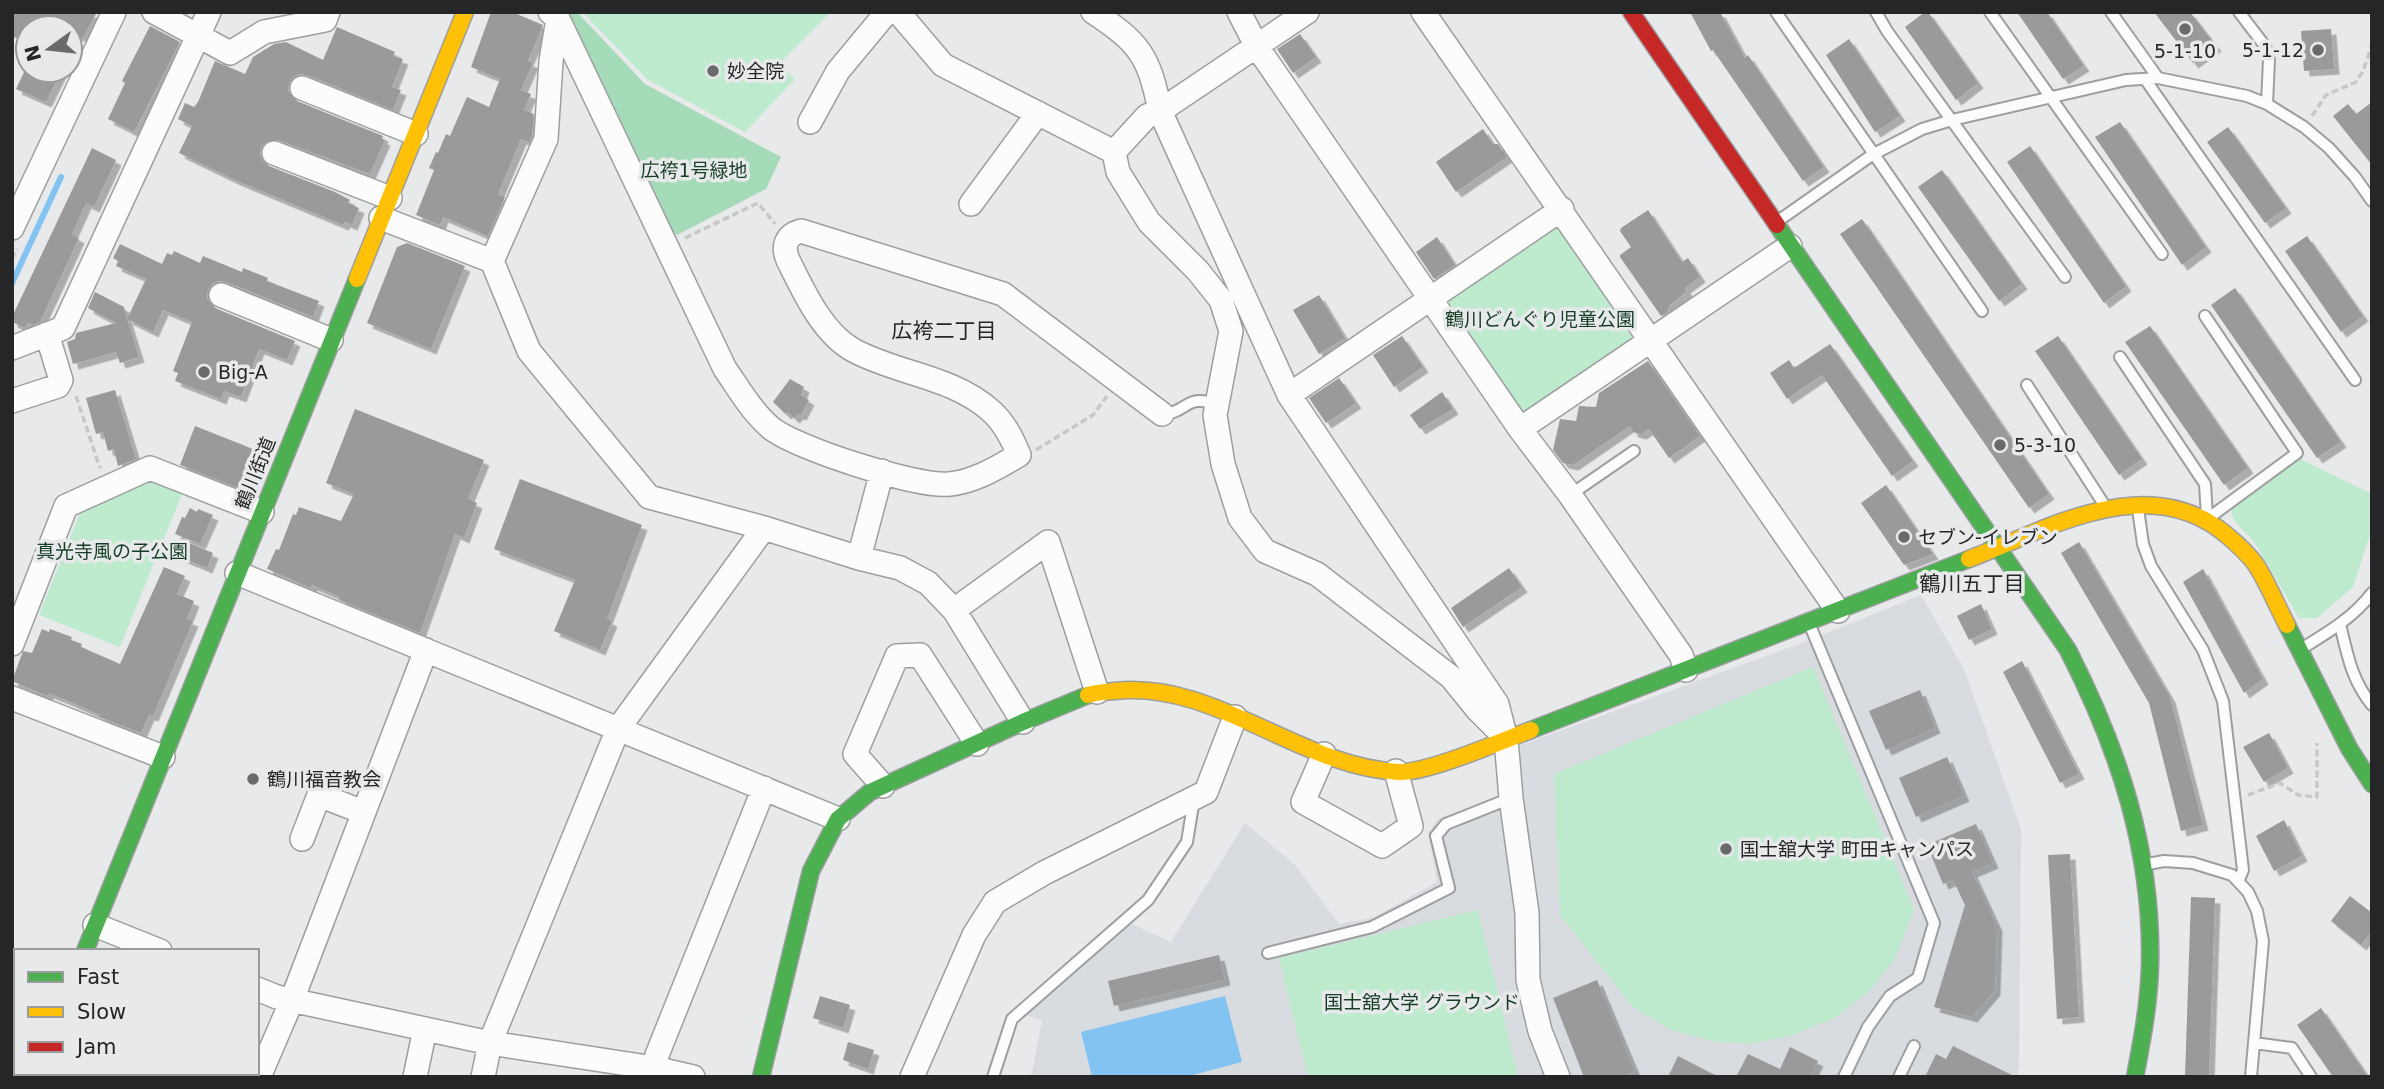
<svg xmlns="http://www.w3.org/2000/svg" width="2384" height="1089" viewBox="0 0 2384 1089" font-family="'DejaVu Sans','Noto Sans JP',sans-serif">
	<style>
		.built { fill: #d8dbe0 }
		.green { fill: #beebcd }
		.forest { fill: #a6dbb9 }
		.water { fill: #82c3f1 }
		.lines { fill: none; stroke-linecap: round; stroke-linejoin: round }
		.stream { stroke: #82c3f1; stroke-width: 6 }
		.building { fill: #9a9a9a; filter: url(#shadow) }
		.lane-casing { stroke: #9d9e9f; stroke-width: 14 }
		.street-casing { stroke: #9d9e9f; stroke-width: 26 }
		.fast-casing { stroke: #9d9e9f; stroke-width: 19 }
		.slow-casing { stroke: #9d9e9f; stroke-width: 19 }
		.jam-casing { stroke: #9d9e9f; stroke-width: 19 }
		.path { stroke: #c8c8c9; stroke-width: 3.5; stroke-dasharray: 7 3.5; stroke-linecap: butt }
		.lane { stroke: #fcfcfc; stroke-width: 10 }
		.street { stroke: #fcfcfc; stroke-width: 23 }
		.fast { stroke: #4caf50; stroke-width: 16 }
		.slow { stroke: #ffc107; stroke-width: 16 }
		.jam { stroke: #c62828; stroke-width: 16 }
		.poi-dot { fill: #696a6b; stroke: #e7e9eb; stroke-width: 2.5 }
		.labels { text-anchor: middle; stroke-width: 7; stroke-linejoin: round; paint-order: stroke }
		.poi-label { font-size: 19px; fill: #252627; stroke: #e7e9eb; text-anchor: start }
		.park-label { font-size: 19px; fill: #163e25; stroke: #e7e9eb }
		.street-label { font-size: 19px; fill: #252627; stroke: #e7e9eb }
		.neighbourhood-label { font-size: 21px; fill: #252627; stroke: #e7e9eb }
	</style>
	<defs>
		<filter id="shadow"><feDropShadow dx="5.5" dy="5.5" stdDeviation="0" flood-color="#0004"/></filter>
	</defs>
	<rect width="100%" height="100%" fill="#e8e9ea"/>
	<path class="built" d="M1921,595L1964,669L2021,829L2019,1068L2017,1077H1031L1042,1020L1025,1015L1132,924L1171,942L1245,823L1295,865L1339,924L1374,917L1437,882L1428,833L1438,819L1521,789L1516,758L1521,745L1802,643Z"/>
	<path class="green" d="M582,12H831L779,64L795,79L745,132L648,80Z
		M1561,218L1642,340L1523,425L1437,297Z
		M2300,459L2372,494V529L2353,587L2317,618H2299L2255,543L2234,520L2231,510Z
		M149,479L182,494L120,647L39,615L82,508Z
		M1813,667L1914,910L1895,959L1869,991L1835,1018L1792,1035L1750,1044L1713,1041L1671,1030L1633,1007L1560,915L1554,774Z
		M1478,910L1518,1077H1308L1279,958Z"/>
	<path class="forest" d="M567,12H577L645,84L781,157L766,189L677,235L668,231Z"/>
	<path class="water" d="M1225,996L1242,1062L1185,1077H1092L1081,1032Z"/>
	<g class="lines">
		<path class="stream" d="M12,283L61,177"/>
	</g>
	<path class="building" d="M12,12H97L83,38L70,32V28H28V44L12,36Z
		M491,12H512L543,25L528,61L533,63L521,90L531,94L524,110L534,114L532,136L529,142L521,139L498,194L505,197L488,236L443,217L440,225L416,215L434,170L429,168L436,152L438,153L446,134L450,136L467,97L489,107L500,79L471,67Z
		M1690,12H1720L1745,58L1748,55L1824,167L1803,181L1713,50L1711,51Z
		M1925,12H1928L1978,83L1956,100L1905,27Z
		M2017,12H2047L2084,66L2063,79Z
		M2154,12H2190L2216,46L2193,63Z
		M150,26L180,42L134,132L108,119L125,83L122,81Z
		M337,27L395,52L393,56L403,59L392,87L401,90L393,110L307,75L299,74L293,77L289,83L288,91L297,101L383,136L382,139L385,140L370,174L278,140L266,142L261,147L260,154L263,161L269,166L335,192L350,200L348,203L359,208L352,225L345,222L343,225L235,180L179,153L192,126L178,119L185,103L194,107L198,102L215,61L245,74L253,57L274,44L286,42L323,60Z
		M2331,29L2334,69L2304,71L2301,31Z
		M1300,34L1316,57L1293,73L1277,49Z
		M1849,39L1900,116L1875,132L1826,55Z
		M25,70H62L46,102L16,89Z
		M2372,102V165L2333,116L2348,104L2356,114Z
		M2120,122L2206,247L2182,265L2095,137Z
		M2228,127L2286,208L2265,223L2207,142Z
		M1483,129L1493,144H1498L1507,157L1456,192L1436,162Z
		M2030,146L2126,286L2104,303L2007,162Z
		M92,148L116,160L94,207L86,203L72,234L79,238L40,322L33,325L28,323L25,328L12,322V317Z
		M1942,170L2022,284L1999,301L1918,187Z
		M1648,210L1682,262L1688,258L1700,277L1685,288L1687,291L1669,306L1668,312L1661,316L1620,257V255L1631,247L1620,231L1621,228Z
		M1862,219L2049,494L2029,508L1840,234Z
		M2307,236L2363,316L2341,332L2285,251Z
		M1437,237L1455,265L1434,279L1416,252Z
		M407,243L465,266L431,349L367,323L397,247Z
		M120,244L162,264L167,253L172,255L174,251L200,263L203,256L242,272L243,268L268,278L267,281L319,301L313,317L226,282L218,281L212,284L208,290L207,298L215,308L295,341L287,360L259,349L241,397L224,391L221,399L175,381L178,373L173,371L192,322L163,310L153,332L127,319L139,357L120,363L116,352L73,364L67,342L75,339L76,333L116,323L88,308L95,292L124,307L127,319L146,279L116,266L118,261L113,258Z
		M2235,288L2341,442L2317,458L2211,305Z
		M1319,295L1345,338L1319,354L1293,310Z
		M2150,326L2248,468L2224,485L2125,342Z
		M1402,336L1423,367L1394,387L1373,355Z
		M2058,336L2142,459L2119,475L2035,351Z
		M1830,344L1913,461L1892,476L1822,375L1787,399L1770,373L1789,360L1794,368Z
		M1648,361L1700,436L1669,458L1649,429L1641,434L1633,432L1630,426L1573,465L1563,463L1553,450L1560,419L1576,421L1579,406L1596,407L1599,393Z
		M1339,378L1356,403L1326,423L1309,398Z
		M790,379L804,387L801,395L809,400L801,415L798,414L794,418L788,412L786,414L773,402Z
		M115,390L136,459L118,466L114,449L108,451L103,432L96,434L86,398Z
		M1442,392L1453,409L1420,429L1410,415Z
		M355,409L484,460L468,499L477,503L464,538L455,534L420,633L339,600L340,597L312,585L311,588L267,569L276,549L279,550L293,514L296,515L299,507L341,521L354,494L326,483Z
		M195,426L253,449L238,488L180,465Z
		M520,479L642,525L607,619L612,621L600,650L554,631L575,580L494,549Z
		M1886,485L1933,554L1904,565L1861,503Z
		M190,508L197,512L198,509L213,515L200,544L175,534L182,517L185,518Z
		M187,542L213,553L207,568L180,557Z
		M2079,542L2170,697L2203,825L2181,831L2149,703L2061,553Z
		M164,567L185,576L177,594L194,601L187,619L193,621L153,716L149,715L141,733L99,717L100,715L66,700L48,693L47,696L12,681L23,651L32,653L42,629L49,632L50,629L72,637L71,640L82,644L81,647L120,664Z
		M1509,568L1522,587L1463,627L1451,608Z
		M2203,569L2263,679L2244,693L2183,582Z
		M1981,604L1992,629L1969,640L1957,616Z
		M2022,661L2079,774L2060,783L2003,672Z
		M1920,690L1935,728L1886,750L1869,711Z
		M2269,733L2288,768L2264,782L2243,747Z
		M1947,757L1964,796L1916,817L1899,778Z
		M2284,820L2302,856L2274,871L2256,836Z
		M1976,824L1993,863L1972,872L1997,926L1995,990L1972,1017L1934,1007L1965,905L1953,880L1943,884L1927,845Z
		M2070,854L2079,1017L2057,1019L2048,855Z
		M2350,896L2372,913V931L2361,945L2331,921Z
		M2191,897L2215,898L2209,1077H2185Z
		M1219,955L1225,980L1114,1006L1108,981Z
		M1597,980L1635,1071L1621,1077H1584L1553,998Z
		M820,996L850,1005L843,1028L813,1018Z
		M2321,1008L2368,1077H2333L2297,1025Z
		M848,1042L874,1050L868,1069L843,1060Z
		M1953,1046L2016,1077H1925L1936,1054L1946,1059Z
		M1790,1047L1818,1061L1810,1077H1736L1748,1054L1780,1069Z
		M1678,1056L1719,1077H1668Z"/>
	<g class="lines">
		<g class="lane-casing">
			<path id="lane" d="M1776,12L1982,311
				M1876,12L1887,31L2065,277
				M1990,12L2162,254
				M2111,12L2158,78
				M2239,12L2265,46L2269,60L2267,104
				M2145,79L2355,380
				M1778,221L1872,155L1922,129L1952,120L2126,80L2158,78L2247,96L2267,104L2304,127L2329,148L2355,177L2372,201
				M2205,316L2297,453L2210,517
				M2120,357L2205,484L2207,516
				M2027,385L2105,506
				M1162,414C1186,414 1187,392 1217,405
				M1570,495L1634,451
				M2138,509L2143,544L2151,566L2203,650L2223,701L2243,870L2239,880
				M1809,623L1934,923L1918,978L1890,996L1868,1027L1844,1077
				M2340,624C2347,654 2352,681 2372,705
				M2301,649C2327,633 2353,618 2372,593
				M2148,864L2164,861L2193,863L2232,875L2248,892L2257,911L2263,941L2251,1077
				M1268,953L1372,927L1449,888L1436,836L1446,824L1511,798
				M2254,1043L2292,1048L2311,1077
				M993,1077L1012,1019L1148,900L1187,842L1194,799
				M1899,1077L1914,1046"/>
		</g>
		<g class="street-casing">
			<path id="street" d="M154,12L230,53L264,32L325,20L328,12
				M550,12L558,19L725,369C739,389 752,412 771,428C795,448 919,488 950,484C976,481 996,468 1019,455C1012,438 1004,422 990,410C951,376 897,374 853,350C822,333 803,290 788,260C782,246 786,235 801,231L1003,294L1162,414
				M898,12L943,65L1114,152
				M1093,12C1140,43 1149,56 1160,111L1289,395L1497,704L1506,739L1511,798L1527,913L1528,980L1540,1031L1558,1077
				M1239,12L1257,47L1520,429L1570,495L1681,655L1686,670
				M1307,12L1160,111L1147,116L1114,152L1118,172L1149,222L1198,271L1221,300L1231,331L1215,415L1223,464L1240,518L1265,551L1317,574L1451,677L1477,709L1504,736
				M1423,12C1563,211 1699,412 1838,611
				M558,19L551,61L546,139L492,261L529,351L649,497L764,528L859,558L900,568L928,583L954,610L1023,722
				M302,88L416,134
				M810,122L838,71L887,12
				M274,153L390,198
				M971,204L1038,113
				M381,218L492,261
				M12,228L114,12
				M221,295L331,340
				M12,348L63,328L209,12
				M1289,395L1562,209
				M12,401L58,386L61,380L47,334
				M1520,429L1790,246
				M859,558L882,471
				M237,573L838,819
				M954,610L1048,542L1097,692
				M12,644L66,506L150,468L262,512
				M12,698L163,757
				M1324,754L1303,802L1382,846L1411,826L1396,771
				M883,786L855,754L897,656L920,655L977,744
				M302,839L319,795L363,812
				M95,925L160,951
				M257,989L277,997L490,1043L654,1068L693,1077
				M654,1068L657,1055L764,788
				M202,1073L211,1077
				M259,1077L292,1000L426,650
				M415,1077L425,1029
				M483,1077L490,1043L618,729L764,528
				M912,1077L974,935L995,902L1044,873L1206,792L1235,717"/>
		</g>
		<g class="fast-casing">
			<path id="fast" d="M1777,225L2068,650C2119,750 2153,852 2150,966C2149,1004 2142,1040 2135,1077
				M2287,625L2349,748L2372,784
				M1531,730L1969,559
				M85,951L357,279
				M761,1077L811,871L838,819L870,792L1023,722L1088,695"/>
		</g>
		<g class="slow-casing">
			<path id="slow" d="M357,279L465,12
				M1969,559C2050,528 2151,468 2229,537C2239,546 2251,556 2258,568C2269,586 2277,606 2287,625
				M1088,695C1097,692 1106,692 1115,691C1215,680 1299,767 1399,772C1428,773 1501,741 1531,730
				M34,1077L35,1073"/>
		</g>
		<g class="jam-casing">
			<path id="jam" d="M1631,12L1777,225"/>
		</g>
		<path class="path" d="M2312,116L2326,95L2356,82L2363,71L2372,45
			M685,238L758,203L775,224
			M12,259L17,249
			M76,396L100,468
			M1036,450L1093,415L1107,396
			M2248,795L2280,783L2298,795L2317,797V743"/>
		<use href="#lane" class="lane"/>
		<use href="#street" class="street"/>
		<use href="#fast" class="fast"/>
		<use href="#slow" class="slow"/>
		<use href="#jam" class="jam"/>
	</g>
	<g class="poi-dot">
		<circle cx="2185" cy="29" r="7"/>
		<circle cx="2318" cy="50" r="7"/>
		<circle cx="713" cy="71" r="7"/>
		<circle cx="204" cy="372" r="7"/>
		<circle cx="2000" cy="445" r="7"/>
		<circle cx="1904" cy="537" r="7"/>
		<circle cx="253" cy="779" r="7"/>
		<circle cx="1726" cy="849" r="7"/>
	</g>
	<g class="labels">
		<g class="poi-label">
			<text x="2304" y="57" text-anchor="end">5-1-12</text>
			<text x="2185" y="58" text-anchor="middle">5-1-10</text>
			<text x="727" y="78">妙全院</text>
			<text x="218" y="379">Big-A</text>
			<text x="2014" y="452">5-3-10</text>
			<text x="1918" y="544">セブン-イレブン</text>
			<text x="267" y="786">鶴川福音教会</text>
			<text x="1740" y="856">国士舘大学 町田キャンパス</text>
		</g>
		<g class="park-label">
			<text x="694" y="177">広袴1号緑地</text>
			<text x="1540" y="326">鶴川どんぐり児童公園</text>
			<text x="112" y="558">真光寺風の子公園</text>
			<text x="1422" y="1009">国士舘大学 グラウンド</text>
		</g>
		<g class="street-label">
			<text transform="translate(255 473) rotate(-68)" y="7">鶴川街道</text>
		</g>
		<g class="neighbourhood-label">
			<text x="944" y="338">広袴二丁目</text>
			<text x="1972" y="591">鶴川五丁目</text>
		</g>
	</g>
	<rect width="2384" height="1089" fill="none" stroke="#252627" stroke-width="28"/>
	<rect x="14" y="949" width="245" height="126" fill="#e7e9eb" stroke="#999b9d" stroke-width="2"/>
	<rect x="28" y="972" width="35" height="10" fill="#4caf50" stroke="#999b9d" stroke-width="2"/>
	<text x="77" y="984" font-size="21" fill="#252627">Fast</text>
	<rect x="28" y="1007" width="35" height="10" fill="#ffc107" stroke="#999b9d" stroke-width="2"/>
	<text x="77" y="1019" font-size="21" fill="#252627">Slow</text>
	<rect x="28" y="1042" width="35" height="10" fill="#c62828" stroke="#999b9d" stroke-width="2"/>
	<text x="77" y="1054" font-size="21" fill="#252627">Jam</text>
	<g transform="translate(49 49) rotate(255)"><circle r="33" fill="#e7e9eb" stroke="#999b9d" stroke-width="2"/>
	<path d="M0-5L12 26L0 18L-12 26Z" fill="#696a6b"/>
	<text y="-10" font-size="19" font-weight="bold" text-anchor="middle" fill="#252627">N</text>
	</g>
</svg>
